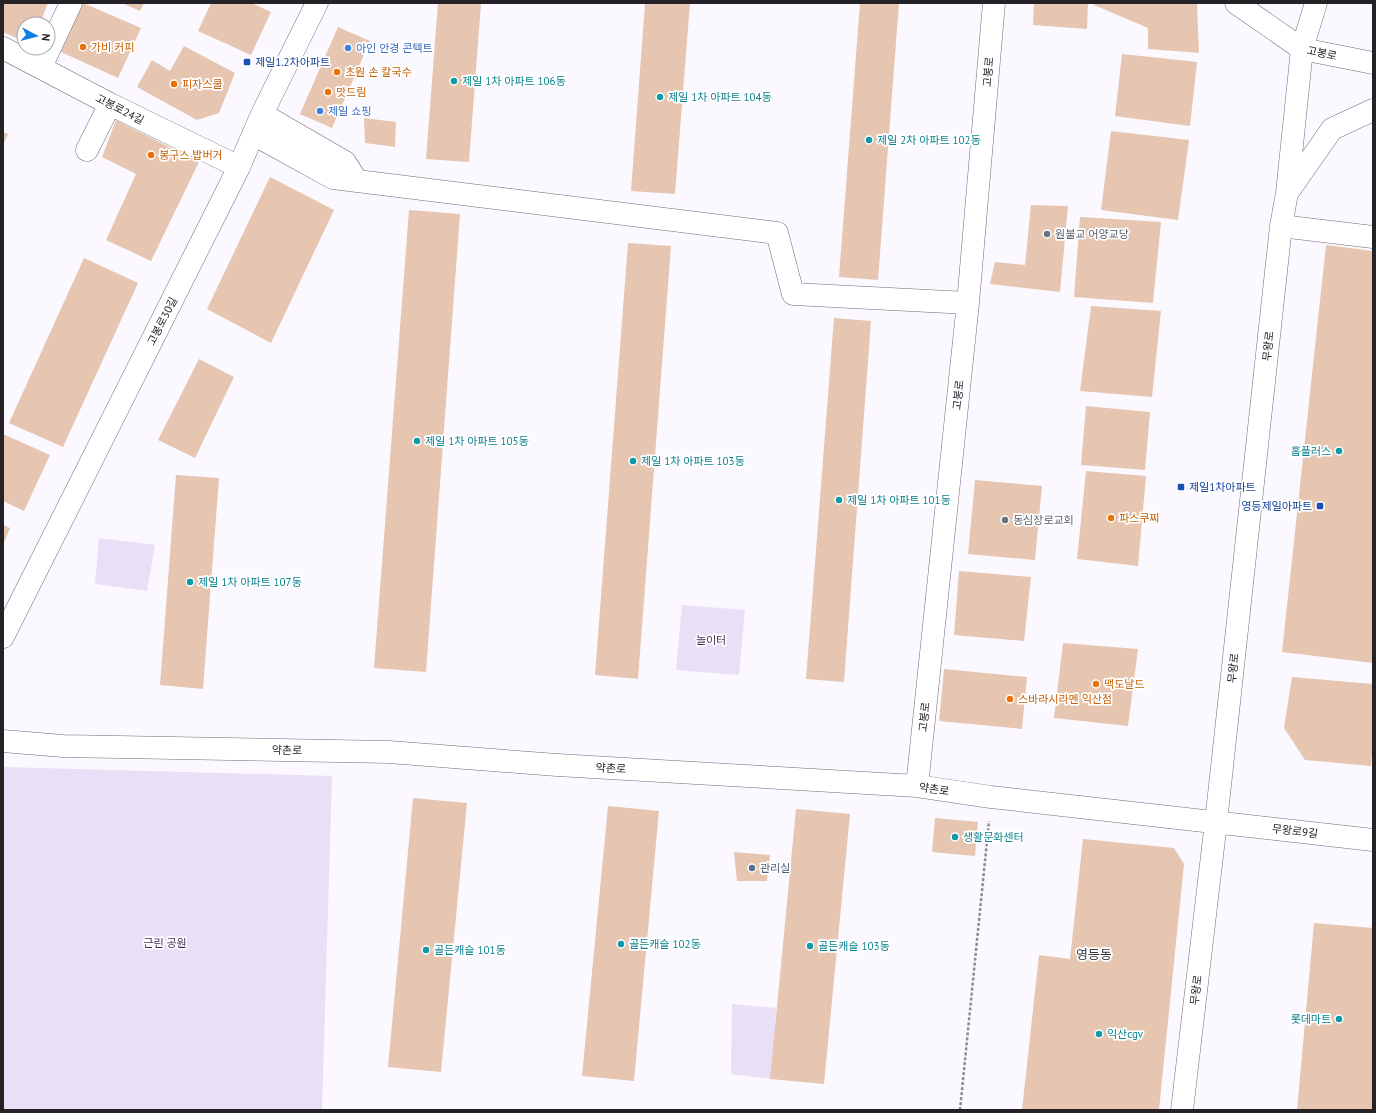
<svg xmlns="http://www.w3.org/2000/svg" width="1376" height="1113" viewBox="0 0 1376 1113" font-family="'PT Sans','Noto Sans KR',sans-serif">
	<style>
		.green { fill: #e9dff7 }
		.building { fill: #e6c6b0 }
		.lines { fill: none; stroke-linecap: round; stroke-linejoin: round }
		.minor-casing { stroke: #716b79; stroke-width: 23 }
		.path { stroke: #8d8a91; stroke-width: 2.5; stroke-dasharray: 3 2; stroke-linecap: butt }
		.minor { stroke: #fff; stroke-width: 22 }
		.food-dot { fill: #e8710a; stroke: #fff; stroke-width: 1.5 }
		.shop-dot { fill: #3f7fe0; stroke: #fff; stroke-width: 1.5 }
		.transit-dot { fill: #1a4fb4; stroke: #fff; stroke-width: 1.5 }
		.culture-dot { fill: #0f9aa8; stroke: #fff; stroke-width: 1.5 }
		.worship-dot { fill: #6b7280; stroke: #fff; stroke-width: 1.5 }
		.service-dot { fill: #5c6f8a; stroke: #fff; stroke-width: 1.5 }
		.labels { text-anchor: middle; stroke-width: 3.5; stroke-linejoin: round; paint-order: stroke }
		.food-label { font-size: 11px; fill: #c56008; stroke: #fff; text-anchor: start }
		.shop-label { font-size: 11px; fill: #366cbe; stroke: #fff; text-anchor: start }
		.street-label { font-size: 11px; fill: #242127; stroke: #fff }
		.transit-label { font-size: 11px; fill: #164399; stroke: #fff; text-anchor: start }
		.culture-label { font-size: 11px; fill: #0d838f; stroke: #fff; text-anchor: start }
		.worship-label { font-size: 11px; fill: #5b616d; stroke: #fff; text-anchor: start }
		.park-label { font-size: 11px; fill: #442f5a; stroke: #fff }
		.service-label { font-size: 11px; fill: #4e5e75; stroke: #fff; text-anchor: start }
		.quarter-label { font-size: 13px; fill: #3a3541; stroke: #fff }
	</style>
	<rect width="100%" height="100%" fill="#fbf8ff"/>
	<path class="green" d="M99,538L155,545L147,591L95,584Z
		M682,605L745,610L739,675L676,670Z
		M3,767L332,776L322,1110H3Z
		M732,1004L776,1008L773,1079L731,1074Z"/>
	<path class="building" d="M3,3H48L40,24H24V38L21,40L3,32Z
		M83,3L141,28L118,78L61,52Z
		M122,3H144L140,11Z
		M211,3H251L271,12L251,55L198,31Z
		M438,3H481L469,162L426,159Z
		M645,3H690L675,194L631,191Z
		M860,3H899L878,280L839,277Z
		M1034,3H1088L1087,29L1033,25Z
		M1094,3L1197,4L1199,53L1148,49V28L1094,5Z
		M338,27L370,41L332,128L300,114Z
		M184,46L235,73L219,113L197,120L137,87L152,60L170,71Z
		M1122,54L1197,62L1190,126L1115,116Z
		M364,118L396,122L395,147L365,143Z
		M116,120L199,162L151,261L106,240L136,174L102,157Z
		M1111,131L1189,140L1178,220L1101,210Z
		M3,132L8,134L3,145Z
		M270,177L334,210L271,343L207,309Z
		M1031,205L1068,206L1060,292L990,284L995,262L1025,265Z
		M409,210L460,214L426,672L374,668Z
		M1080,217L1161,222L1153,303L1074,297Z
		M628,243L671,246L638,679L595,675Z
		M1326,245L1373,251V663L1282,652Z
		M84,258L138,283L63,447L9,423Z
		M1091,306L1161,311L1152,397L1080,391Z
		M834,318L871,321L844,682L806,679Z
		M199,359L234,377L195,458L158,440Z
		M1086,406L1150,412L1145,470L1081,465Z
		M3,434L50,455L24,511L3,501Z
		M1086,471L1146,476L1138,566L1077,559Z
		M176,475L219,478L203,689L160,685Z
		M975,480L1042,486L1035,560L968,554Z
		M3,525L10,528L3,545Z
		M959,571L1031,577L1024,641L954,635Z
		M1063,643L1138,649L1128,726L1054,718Z
		M944,669L1027,677L1022,729L939,721Z
		M1292,677L1373,684V741L1371,766L1305,760L1284,728Z
		M413,798L467,803L441,1072L388,1067Z
		M608,806L659,811L634,1081L582,1076Z
		M796,809L850,814L824,1084L770,1079Z
		M935,818L978,822L975,856L932,852Z
		M1083,839L1174,848L1184,864L1159,1110H1022L1039,955L1070,959Z
		M734,852L770,855L767,881H737Z
		M1314,923L1373,928V1110H1297Z"/>
	<g class="lines">
		<g class="minor-casing">
			<path id="minor" d="M1236,3L1302,49L1373,63
				M3,48L110,104L239,167
				M41,67L71,3
				M262,114L345,162L357,181
				M253,134L333,178L777,233L793,294L968,303
				M87,150L110,104
				M1288,192L1332,129L1373,110
				M1281,226L1373,237
				M3,637L239,167L262,114L317,3
				M3,741L63,746L389,752L557,765L917,786L991,797L1373,840
				M917,786L968,303L994,3
				M1182,1110L1216,822L1281,226L1287,193L1302,49L1316,3"/>
		</g>
		<path class="path" d="M960,1110L989,821"/>
		<use href="#minor" class="minor"/>
	</g>
	<g class="food-dot">
		<circle cx="83" cy="47" r="4"/>
		<circle cx="337" cy="72" r="4"/>
		<circle cx="174" cy="84" r="4"/>
		<circle cx="328" cy="92" r="4"/>
		<circle cx="151" cy="155" r="4"/>
		<circle cx="1111" cy="518" r="4"/>
		<circle cx="1096" cy="684" r="4"/>
		<circle cx="1010" cy="699" r="4"/>
	</g>
	<g class="shop-dot">
		<circle cx="348" cy="48" r="4"/>
		<circle cx="320" cy="111" r="4"/>
	</g>
	<g class="transit-dot">
		<rect x="243" y="58" width="8" height="8" rx="2"/>
		<rect x="1177" y="483" width="8" height="8" rx="2"/>
		<rect x="1316" y="502" width="8" height="8" rx="2"/>
	</g>
	<g class="culture-dot">
		<circle cx="454" cy="81" r="4"/>
		<circle cx="660" cy="97" r="4"/>
		<circle cx="869" cy="140" r="4"/>
		<circle cx="417" cy="441" r="4"/>
		<circle cx="1339" cy="451" r="4"/>
		<circle cx="633" cy="461" r="4"/>
		<circle cx="839" cy="500" r="4"/>
		<circle cx="190" cy="582" r="4"/>
		<circle cx="955" cy="837" r="4"/>
		<circle cx="621" cy="944" r="4"/>
		<circle cx="810" cy="946" r="4"/>
		<circle cx="426" cy="950" r="4"/>
		<circle cx="1339" cy="1019" r="4"/>
		<circle cx="1099" cy="1034" r="4"/>
	</g>
	<g class="worship-dot">
		<circle cx="1047" cy="234" r="4"/>
		<circle cx="1005" cy="520" r="4"/>
	</g>
	<circle class="service-dot" cx="752" cy="868" r="4"/>
	<g class="labels">
		<g class="food-label">
			<text x="91" y="51">가비 커피</text>
			<text x="345" y="76">초원 손 칼국수</text>
			<text x="182" y="88">피자스쿨</text>
			<text x="336" y="96">맛드림</text>
			<text x="159" y="159">봉구스 밥버거</text>
			<text x="1119" y="522">파스쿠찌</text>
			<text x="1104" y="688">맥도날드</text>
			<text x="1018" y="703">스바라시라멘 익산점</text>
		</g>
		<g class="shop-label">
			<text x="356" y="52">아인 안경 콘텍트</text>
			<text x="328" y="115">제일 쇼핑</text>
		</g>
		<g class="street-label">
			<text transform="translate(1322 53) rotate(12)" y="4">고봉로</text>
			<text transform="translate(988 72) rotate(-85)" y="4">고봉로</text>
			<text transform="translate(120 109) rotate(27)" y="4">고봉로24길</text>
			<text transform="translate(162 321) rotate(-63)" y="4">고봉로30길</text>
			<text transform="translate(1268 346) rotate(-84)" y="4">무왕로</text>
			<text transform="translate(958 395) rotate(-84)" y="4">고봉로</text>
			<text transform="translate(1233 668) rotate(-84)" y="4">무왕로</text>
			<text transform="translate(924 717) rotate(-84)" y="4">고봉로</text>
			<text transform="translate(287 750) rotate(1)" y="4">약촌로</text>
			<text transform="translate(611 768) rotate(3)" y="4">약촌로</text>
			<text transform="translate(934 789) rotate(8)" y="4">약촌로</text>
			<text transform="translate(1295 831) rotate(7)" y="4">무왕로9길</text>
			<text transform="translate(1196 990) rotate(-83)" y="4">무왕로</text>
		</g>
		<g class="transit-label">
			<text x="255" y="66">제일1.2차아파트</text>
			<text x="1189" y="491">제일1차아파트</text>
			<text x="1312" y="510" text-anchor="end">영등제일아파트</text>
		</g>
		<g class="culture-label">
			<text x="462" y="85">제일 1차 아파트 106동</text>
			<text x="668" y="101">제일 1차 아파트 104동</text>
			<text x="877" y="144">제일 2차 아파트 102동</text>
			<text x="425" y="445">제일 1차 아파트 105동</text>
			<text x="1331" y="455" text-anchor="end">홈플러스</text>
			<text x="641" y="465">제일 1차 아파트 103동</text>
			<text x="847" y="504">제일 1차 아파트 101동</text>
			<text x="198" y="586">제일 1차 아파트 107동</text>
			<text x="963" y="841">생활문화센터</text>
			<text x="629" y="948">골든캐슬 102동</text>
			<text x="818" y="950">골든캐슬 103동</text>
			<text x="434" y="954">골든캐슬 101동</text>
			<text x="1331" y="1023" text-anchor="end">롯데마트</text>
			<text x="1107" y="1038">익산cgv</text>
		</g>
		<g class="worship-label">
			<text x="1055" y="238">원불교 어양교당</text>
			<text x="1013" y="524">동심장로교회</text>
		</g>
		<g class="park-label">
			<text x="711" y="644">놀이터</text>
			<text x="165" y="947">근린 공원</text>
		</g>
		<g class="service-label">
			<text x="760" y="872">관리실</text>
		</g>
		<g class="quarter-label">
			<text x="1094" y="959">영등동</text>
		</g>
	</g>
	<rect width="1376" height="1113" fill="none" stroke="#242127" stroke-width="8"/>
	<g transform="translate(36 36) rotate(97)"><circle r="19" fill="#ffffff" stroke="#a7a6a9"/>
	<path d="M0-3L7 15L0 10L-7 15Z" fill="#0f7ee5"/>
	<text y="-6" font-size="11" font-weight="bold" text-anchor="middle" fill="#242127">N</text>
	</g>
</svg>
